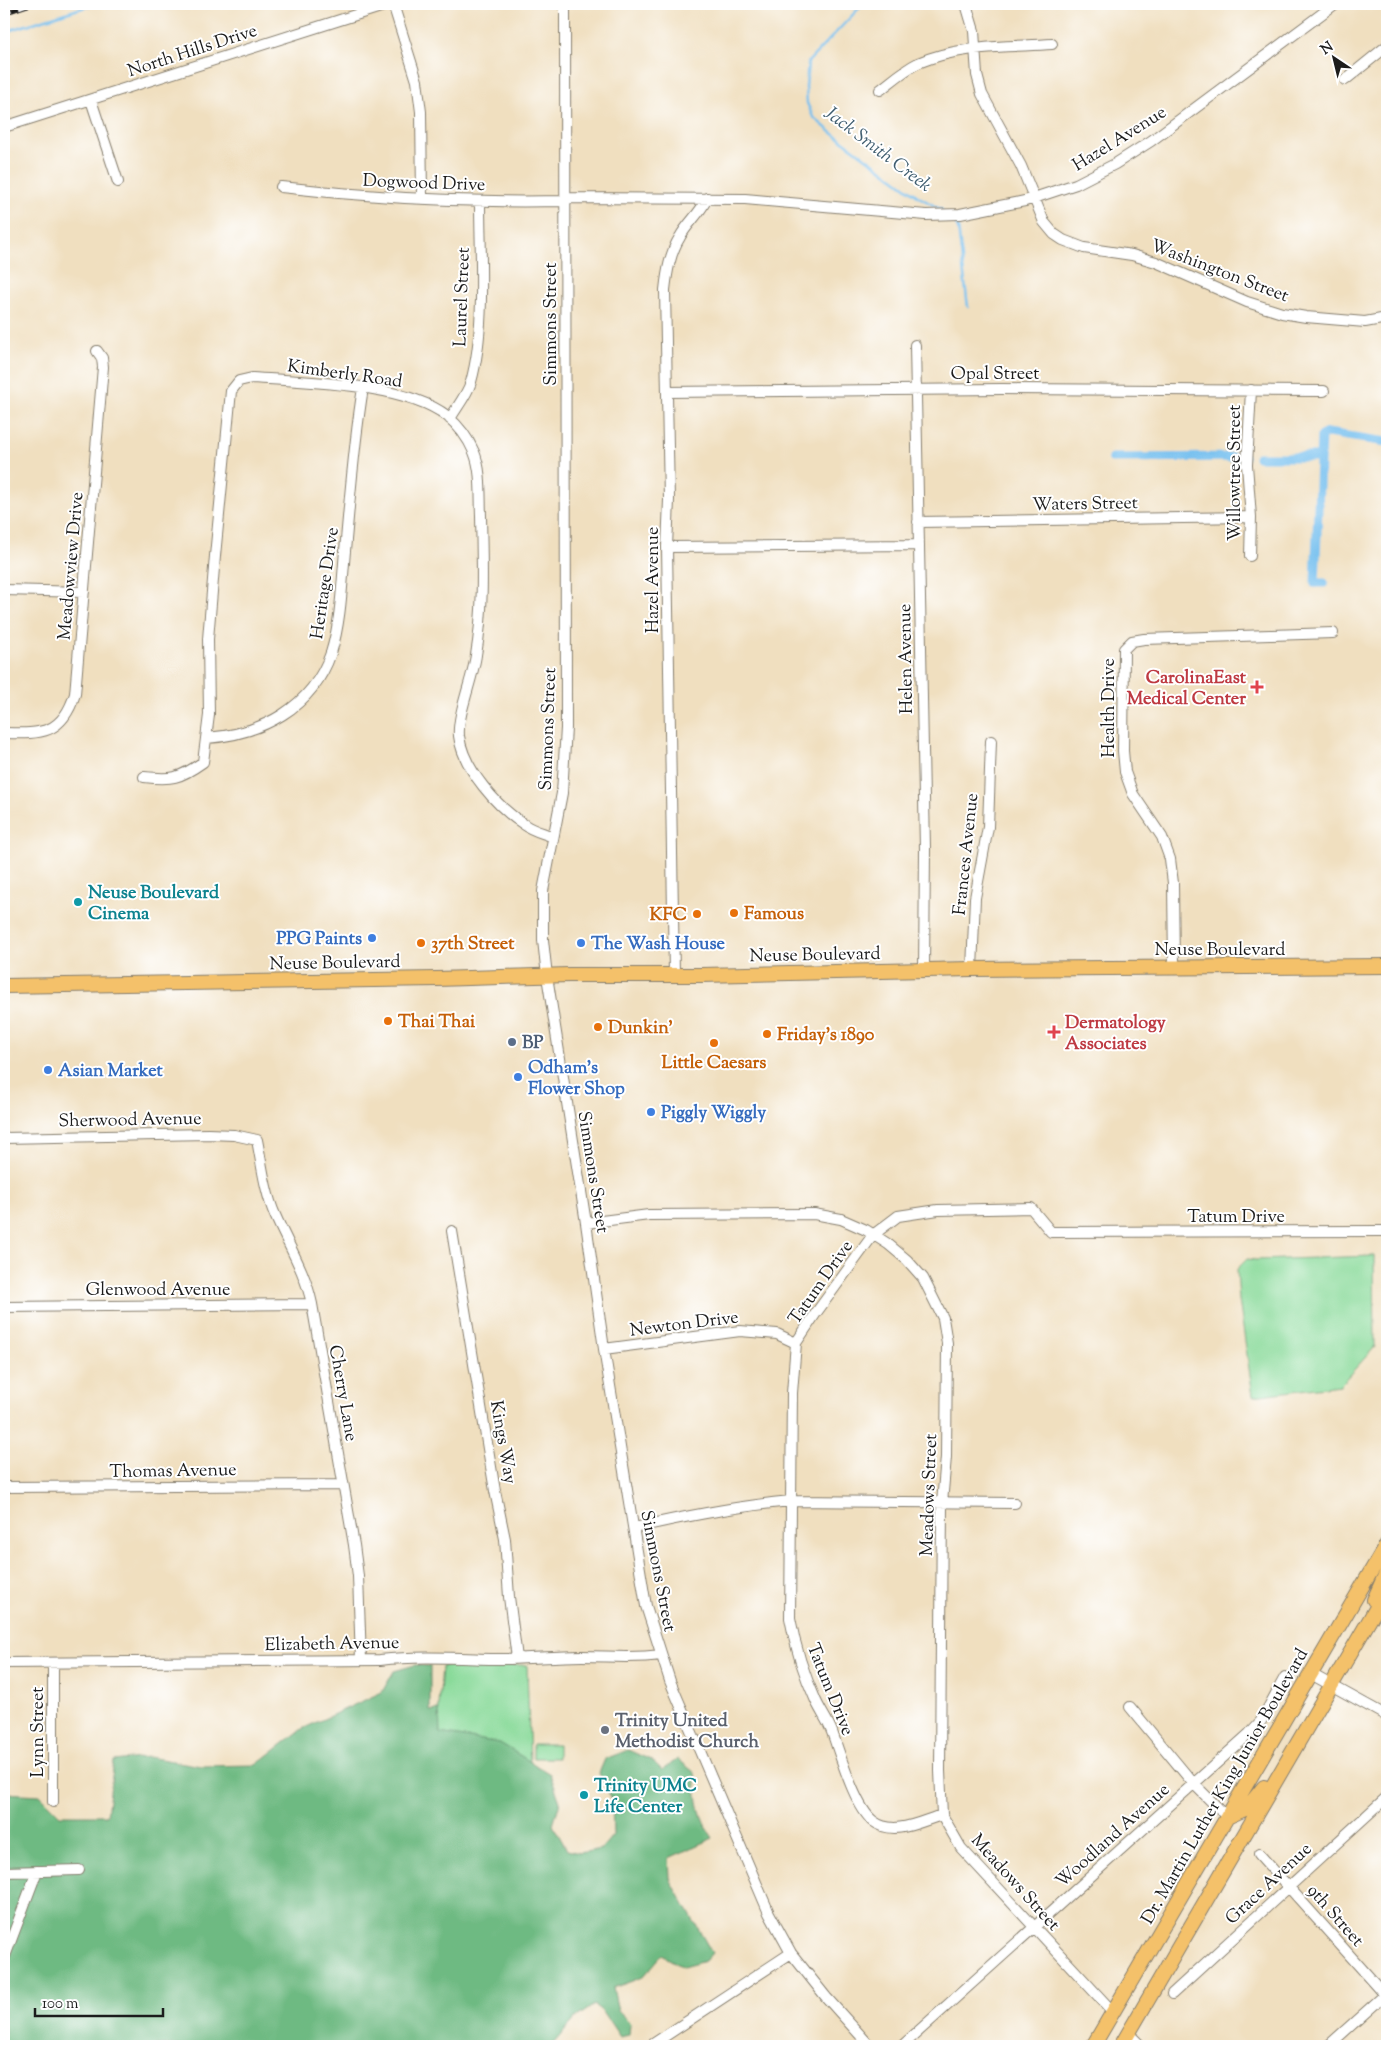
<svg xmlns="http://www.w3.org/2000/svg" width="1391" height="2050" viewBox="0 0 1391 2050" font-family="'Sorts Mill Goudy',serif">
	<style>
		.green { fill: #89da9a; stroke: #527b5b }
		.forest { fill: #6eba82; stroke: #456b4f }
		.lines { fill: none; stroke-linecap: round; stroke-linejoin: round }
		.stream { stroke: #76c0ef; stroke-width: 2.5 }
		.canal { stroke: #76c0ef; stroke-width: 9 }
		.minor-casing { stroke: #867e6e; stroke-width: 12 }
		.major-casing { stroke: #867e6e; stroke-width: 16 }
		.minor { stroke: #fff; stroke-width: 10 }
		.major { stroke: #f4c16a; stroke-width: 14 }
		.rail-casing { stroke: #1c1c1c; stroke-width: 4.5 }
		.rail { stroke: #fff; stroke-width: 2.5; stroke-dasharray: 8; stroke-linecap: butt }
		.health-dot { fill: #e0444e; stroke: #fff; stroke-width: 2 }
		.culture-dot { fill: #0f9aa8; stroke: #fff; stroke-width: 2 }
		.food-dot { fill: #e8710a; stroke: #fff; stroke-width: 2 }
		.shop-dot { fill: #3f7fe0; stroke: #fff; stroke-width: 2 }
		.service-dot { fill: #5c6f8a; stroke: #fff; stroke-width: 2 }
		.worship-dot { fill: #6b7280; stroke: #fff; stroke-width: 2 }
		.labels { text-anchor: middle; stroke-width: 4; stroke-linejoin: round; paint-order: stroke }
		.street-label { font-size: 18px; fill: #1c1c1c; stroke: #fff }
		.health-label { font-size: 18px; font-weight: bold; fill: #be3a42; stroke: #fff; text-anchor: end }
		.culture-label { font-size: 18px; font-weight: bold; fill: #0d838f; stroke: #fff; text-anchor: start }
		.food-label { font-size: 18px; font-weight: bold; fill: #c56008; stroke: #fff; text-anchor: start }
		.shop-label { font-size: 18px; font-weight: bold; fill: #366cbe; stroke: #fff; text-anchor: start }
		.service-label { font-size: 18px; font-weight: bold; fill: #4e5e75; stroke: #fff; text-anchor: start }
		.worship-label { font-size: 18px; font-weight: bold; fill: #5b616d; stroke: #fff; text-anchor: start }
		.water-label { font-size: 19px; font-style: italic; fill: #405e70; stroke: #fff }
	</style>
	<rect width="100%" height="100%" fill="#fff"/>
	<filter id="ink" filterUnits="userSpaceOnUse"><feTurbulence type="fractalNoise" baseFrequency=".02" numOctaves="2"/><feDisplacementMap in="SourceGraphic" scale="10" xChannelSelector="R" yChannelSelector="G"/><feConvolveMatrix kernelMatrix="1 2 1 2 8 2 1 2 1" color-interpolation-filters="sRGB"/></filter>
	<filter id="wash" filterUnits="userSpaceOnUse"><feTurbulence type="fractalNoise" baseFrequency=".0096" numOctaves="4" result="noise"/><feDisplacementMap in="SourceGraphic" scale="20" xChannelSelector="R" yChannelSelector="G"/><feGaussianBlur stdDeviation="1.12" result="paint"/><feColorMatrix in="noise" values="0 0 0 0 0 0 0 0 0 0 0 0 0 0 0 0 0 1.4 0 .05"/><feComposite in="paint" operator="in"/></filter>
	<g filter="url(#wash)">
		<rect width="100%" height="100%" fill="#f0dfbf"/>
		<path class="green" d="M1374,1256L1375,1347L1340,1385L1253,1396L1239,1300L1237,1269L1247,1259L1256,1260Z
			M527,1665L530,1765L435,1758L442,1666Z
			M533,1744H558V1758H533Z"/>
		<path class="forest" d="M415,1665L430,1666V1711L439,1710L440,1733L500,1743L550,1774L560,1802L553,1825L567,1850L580,1853L601,1849L613,1835L612,1800L599,1773L605,1759L628,1750L653,1761L662,1770L678,1759L695,1773C697,1799 698,1816 713,1838L669,1858L670,1879L712,1953L705,1961L683,1967L662,1955L643,1977L613,1988L618,2011L630,2023L629,2035L620,2037L603,2012L594,2005L577,2017L551,2046H4V1793L40,1795L60,1815H107L114,1761L148,1757L202,1766L256,1765L302,1729L382,1692L394,1671Z"/>
		<g class="lines">
			<path class="stream" d="M863,4L808,62L806,87L807,103L813,117L831,132L919,197L942,210
				M4,32L95,4
				M955,223L958,228L968,307"/>
			<path class="canal" d="M1258,457H1319
				M1112,458L1244,457
				M1324,583H1315L1321,436L1327,433L1387,442"/>
		</g>
	</g>
	<g filter="url(#ink)">
		<g class="lines">
			<g class="minor-casing">
				<path id="minor" d="M393,4L417,81L421,112L422,198
					M565,4L566,728L562,793L543,891V940L547,976L586,1223L604,1349L646,1606L670,1681L769,1913L791,1953L826,1997L870,2046
					M966,4L974,31L977,75L982,94L1021,166L1044,222L1054,234L1063,240L1084,248L1132,255L1156,262L1247,302L1282,313L1306,317L1365,322L1387,318
					M1345,80L1387,46
					M880,90C892,81 904,70 918,63C959,45 1008,47 1052,44
					M91,100L118,182
					M4,127L390,4
					M281,187C375,198 471,203 565,201
					M565,198L745,199L926,215L960,214L1025,201L1076,184L1115,164L1151,141L1335,4
					M915,345L925,849L924,972
					M667,392L1002,389L1324,391
					M450,419C456,408 467,395 471,382C486,328 480,257 480,201
					M918,522L1251,517
					M667,547L919,545
					M1250,556L1251,517L1247,465L1251,390
					M4,590L84,592
					M4,733C41,734 62,735 75,694L103,367L102,358L97,351
					M207,738C262,734 312,708 331,653C341,621 342,584 345,551C350,497 354,442 363,388
					M144,777C172,780 179,779 203,762L209,715L208,639L215,556L231,391L239,381L252,378C305,382 405,383 447,416C459,426 468,438 474,452C482,471 480,495 481,516C482,562 484,609 476,655C473,678 457,715 459,736C463,769 498,808 525,825C533,831 544,833 553,837
					M1174,968L1173,883L1170,859L1162,837L1133,794L1125,772L1123,751L1124,649L1132,641L1144,639L1333,633
					M972,969L975,898L988,827L991,741
					M674,974L667,547L669,500L665,290C667,272 670,253 680,237C688,222 701,213 707,198
					M4,1138L208,1134L234,1135L257,1140C262,1165 265,1192 275,1215C288,1245 305,1271 312,1304L354,1545L358,1576L361,1660
					M586,1223L649,1215L814,1214L841,1219L866,1230L888,1244L907,1260L923,1278L943,1318L947,1343L946,1457L942,1503L940,1771L942,1815L961,1848L1113,2012
					M452,1231L495,1491L505,1539L509,1597L517,1658
					M4,1307L312,1304
					M604,1349L740,1331L777,1334L796,1343
					M4,1487L343,1485
					M634,1528C686,1516 738,1506 791,1501L1015,1503
					M4,1663L380,1660C416,1656 454,1658 490,1659C521,1660 551,1656 582,1656C610,1656 632,1659 661,1655
					M1311,1674L1387,1716
					M1130,1707L1193,1783L1227,1817
					M53,1802V1663
					M942,1815C921,1821 894,1837 873,1821C855,1807 840,1754 832,1732C828,1721 821,1712 816,1701C804,1675 795,1646 790,1618L792,1393L796,1343L816,1313L873,1235L898,1216L938,1210L1031,1208L1051,1232L1387,1231
					M1259,1854L1387,1997
					M4,1872L79,1870
					M4,1959L37,1871
					M1172,1994L1387,1797
					M1128,2033L1141,2046
					M650,2046L791,1953
					M902,2046L1249,1734L1261,1721L1285,1677
					M1328,2046L1387,1993"/>
			</g>
			<g class="major-casing">
				<path id="major" d="M4,986L437,979L569,975H701L972,969L1387,966
					M1374,1600L1387,1571
					M1227,1817L1247,1808L1264,1787
					M1093,2046L1387,1544
					M1121,2046L1387,1590"/>
			</g>
			<use href="#minor" class="minor"/>
			<use href="#major" class="major"/>
			<g class="rail-casing">
				<path id="rail" d="M4,13L31,4"/>
			</g>
			<use href="#rail" class="rail"/>
		</g>
	</g>
	<g class="health-dot">
		<path d="M1254.5 679.5h5v5h5v5h-5v5h-5v-5h-5v-5h5z"/>
		<path d="M1051.5 1024.5h5v5h5v5h-5v5h-5v-5h-5v-5h5z"/>
	</g>
	<g class="culture-dot">
		<circle cx="78" cy="902" r="5"/>
		<circle cx="584" cy="1795" r="5"/>
	</g>
	<g class="food-dot">
		<circle cx="734" cy="913" r="5"/>
		<circle cx="697" cy="914" r="5"/>
		<circle cx="421" cy="943" r="5"/>
		<circle cx="388" cy="1021" r="5"/>
		<circle cx="598" cy="1027" r="5"/>
		<circle cx="767" cy="1034" r="5"/>
		<circle cx="714" cy="1043" r="5"/>
	</g>
	<g class="shop-dot">
		<circle cx="372" cy="938" r="5"/>
		<circle cx="581" cy="943" r="5"/>
		<circle cx="48" cy="1070" r="5"/>
		<circle cx="518" cy="1077" r="5"/>
		<circle cx="651" cy="1112" r="5"/>
	</g>
	<circle class="service-dot" cx="512" cy="1042" r="5"/>
	<circle class="worship-dot" cx="605" cy="1730" r="5"/>
	<g class="labels">
		<g class="street-label">
			<text transform="translate(192 50) rotate(-18)" y="6">North Hills Drive</text>
			<text transform="translate(1119 138) rotate(-32)" y="6">Hazel Avenue</text>
			<text transform="translate(424 182) rotate(2)" y="6">Dogwood Drive</text>
			<text transform="translate(1220 270) rotate(21)" y="6">Washington Street</text>
			<text transform="translate(461 297) rotate(-88)" y="6">Laurel Street</text>
			<text transform="translate(550 324) rotate(-90)" y="6">Simmons Street</text>
			<text transform="translate(345 373) rotate(8)" y="6">Kimberly Road</text>
			<text x="995" y="379">Opal Street</text>
			<text transform="translate(1234 473) rotate(-90)" y="6">Willowtree Street</text>
			<text transform="translate(1085 503) rotate(-1)" y="6">Waters Street</text>
			<text transform="translate(70 566) rotate(-85)" y="6">Meadowview Drive</text>
			<text transform="translate(652 580) rotate(-90)" y="6">Hazel Avenue</text>
			<text transform="translate(324 583) rotate(-82)" y="6">Heritage Drive</text>
			<text transform="translate(905 659) rotate(-91)" y="6">Helen Avenue</text>
			<text transform="translate(1108 708) rotate(-90)" y="6">Health Drive</text>
			<text transform="translate(547 729) rotate(-88)" y="6">Simmons Street</text>
			<text transform="translate(965 854) rotate(-84)" y="6">Frances Avenue</text>
			<text x="1220" y="955">Neuse Boulevard</text>
			<text transform="translate(815 954) rotate(-1)" y="6">Neuse Boulevard</text>
			<text transform="translate(335 962) rotate(-1)" y="6">Neuse Boulevard</text>
			<text transform="translate(130 1119) rotate(-1)" y="6">Sherwood Avenue</text>
			<text transform="translate(594 1172) rotate(81)" y="6">Simmons Street</text>
			<text x="1236" y="1222">Tatum Drive</text>
			<text transform="translate(820 1282) rotate(-55)" y="6">Tatum Drive</text>
			<text x="158" y="1295">Glenwood Avenue</text>
			<text transform="translate(684 1323) rotate(-7)" y="6">Newton Drive</text>
			<text transform="translate(344 1393) rotate(80)" y="6">Cherry Lane</text>
			<text transform="translate(504 1442) rotate(80)" y="6">Kings Way</text>
			<text transform="translate(173 1470) rotate(-1)" y="6">Thomas Avenue</text>
			<text transform="translate(928 1495) rotate(-88)" y="6">Meadows Street</text>
			<text transform="translate(659 1571) rotate(79)" y="6">Simmons Street</text>
			<text transform="translate(332 1643) rotate(-1)" y="6">Elizabeth Avenue</text>
			<text transform="translate(831 1689) rotate(68)" y="6">Tatum Drive</text>
			<text transform="translate(37 1732) rotate(-90)" y="6">Lynn Street</text>
			<text transform="translate(1224 1786) rotate(-60)" y="6">Dr. Martin Luther King Junior Boulevard</text>
			<text transform="translate(1112 1835) rotate(-42)" y="6">Woodland Avenue</text>
			<text transform="translate(1016 1882) rotate(48)" y="6">Meadows Street</text>
			<text transform="translate(1268 1883) rotate(-43)" y="6">Grace Avenue</text>
			<text transform="translate(1336 1915) rotate(49)" y="6">9th Street</text>
		</g>
		<g class="health-label">
			<text x="1246" y="683">CarolinaEast<tspan x="1246" dy="21">Medical Center</tspan></text>
			<text x="1065" y="1028" text-anchor="start">Dermatology<tspan x="1065" dy="21">Associates</tspan></text>
		</g>
		<g class="culture-label">
			<text x="88" y="898">Neuse Boulevard<tspan x="88" dy="21">Cinema</tspan></text>
			<text x="594" y="1791">Trinity UMC<tspan x="594" dy="21">Life Center</tspan></text>
		</g>
		<g class="food-label">
			<text x="744" y="919">Famous</text>
			<text x="687" y="920" text-anchor="end">KFC</text>
			<text x="431" y="949">37th Street</text>
			<text x="398" y="1027">Thai Thai</text>
			<text x="608" y="1033">Dunkin'</text>
			<text x="777" y="1040">Friday's 1890</text>
			<text x="714" y="1068" text-anchor="middle">Little Caesars</text>
		</g>
		<g class="shop-label">
			<text x="362" y="944" text-anchor="end">PPG Paints</text>
			<text x="591" y="949">The Wash House</text>
			<text x="528" y="1073">Odham's<tspan x="528" dy="21">Flower Shop</tspan></text>
			<text x="58" y="1076">Asian Market</text>
			<text x="661" y="1118">Piggly Wiggly</text>
		</g>
		<g class="service-label">
			<text x="522" y="1048">BP</text>
		</g>
		<g class="worship-label">
			<text x="615" y="1726">Trinity United<tspan x="615" dy="21">Methodist Church</tspan></text>
		</g>
		<g class="water-label">
			<text transform="translate(879 148) rotate(37)" y="7">Jack Smith Creek</text>
		</g>
	</g>
	<rect width="1391" height="2050" fill="none" stroke="#fff" stroke-width="20"/>
	<g transform="translate(1334 58) rotate(325)" stroke="#ffffff" stroke-width="4" paint-order="stroke">
	<path d="M0-4L9 19L0 12L-9 19Z" fill="#1c1c1c"/>
	<text y="-8" font-size="14" font-weight="bold" text-anchor="middle" fill="#1c1c1c">N</text>
	</g>
	<path d="M35 2008v8h128v-8" fill="none" stroke="#1c1c1c" stroke-width="2.5"/>
	<text x="42" y="2008" font-size="15" fill="#1c1c1c" stroke="#ffffff" stroke-width="4" paint-order="stroke">100 m</text>
</svg>
